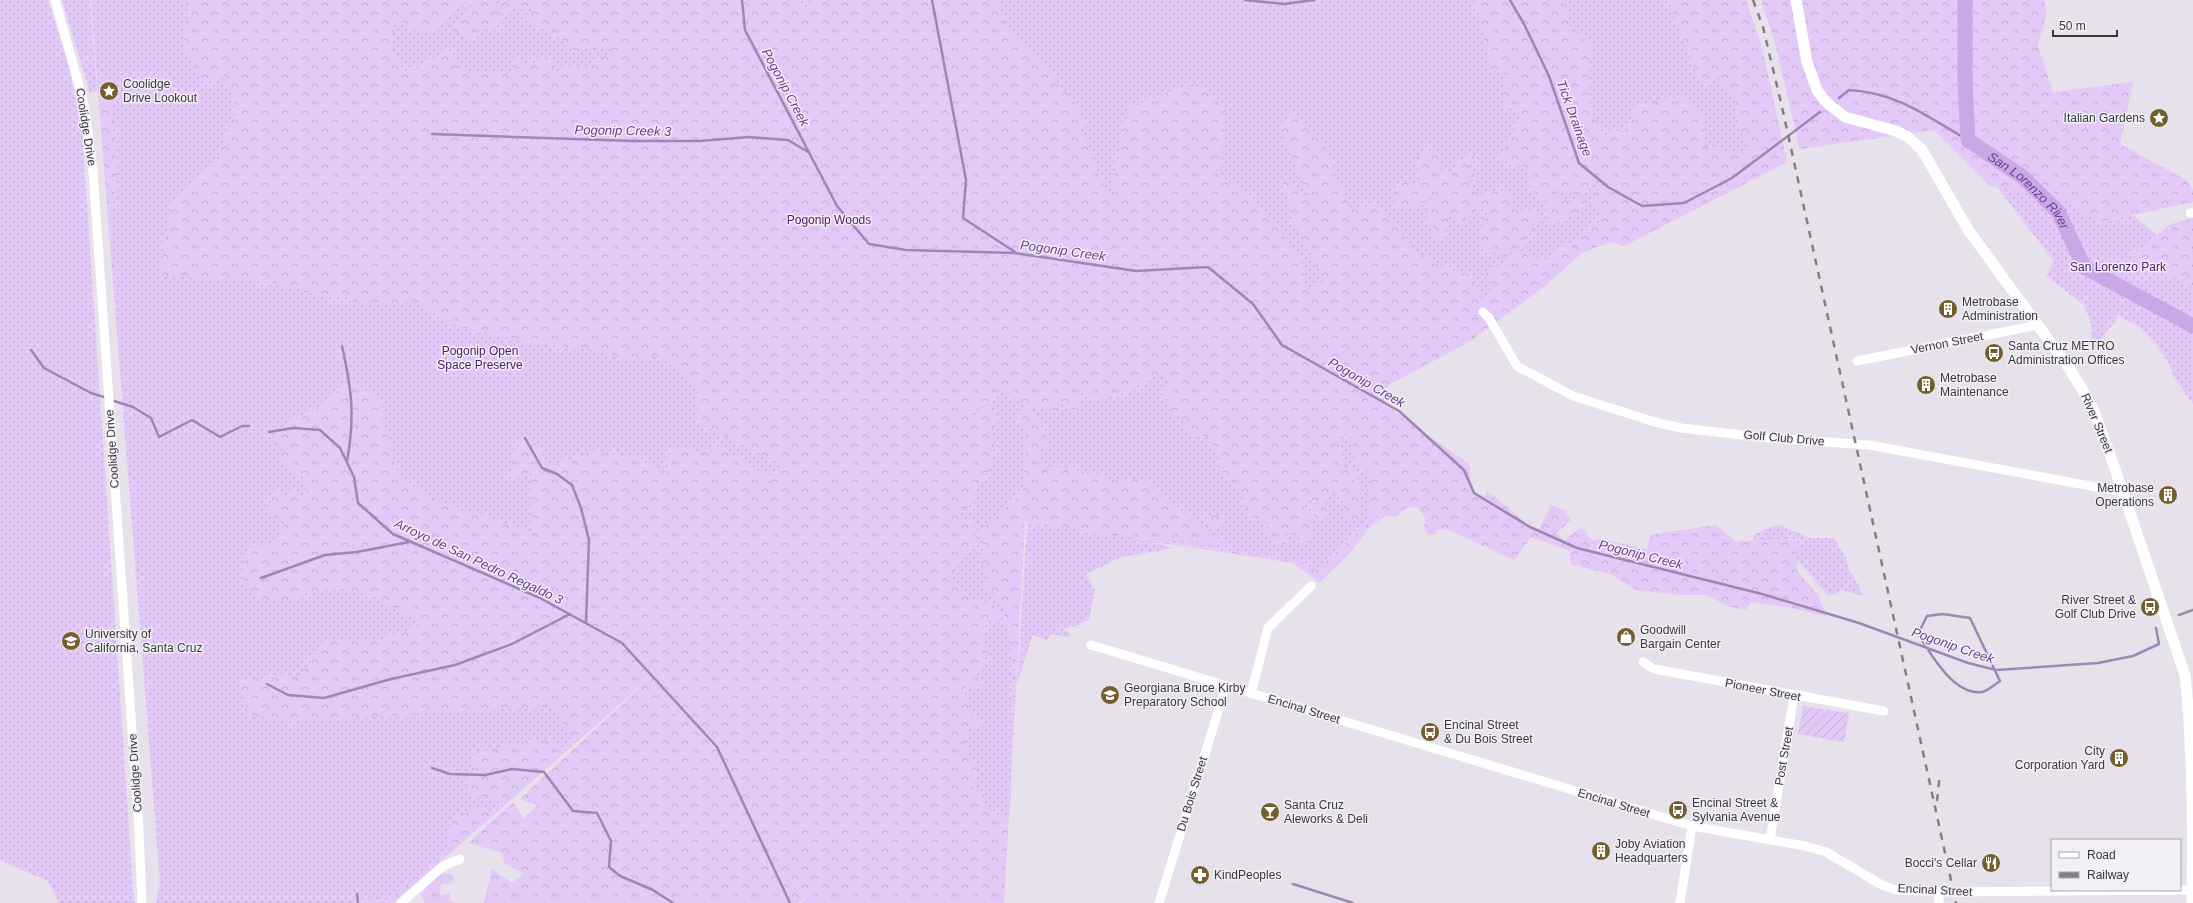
<svg xmlns="http://www.w3.org/2000/svg" width="2193" height="903" viewBox="0 0 2193 903" font-family="Arial,sans-serif">
	<style>
		.grass { fill: url(#grass-dots) }
		.forest { fill: url(#forest-crowns); fill-rule: evenodd }
		.garden { fill: url(#garden-furrows) }
		.lines { fill: none; stroke-linecap: round; stroke-linejoin: round }
		.stream { stroke: #9f86b4; stroke-width: 2.5 }
		.river { stroke: #caa8e8; stroke-width: 15 }
		.minor { stroke: #fff; stroke-width: 9 }
		.major { stroke: #fff; stroke-width: 11 }
		.rail { stroke: #838085; stroke-width: 2.5; stroke-dasharray: 7 7; stroke-linecap: butt }
		.labels { text-anchor: middle; stroke-width: 3; stroke-linejoin: round; paint-order: stroke }
		.poi-label { font-size: 12px; fill: #3a383b; stroke: #f3eff7; text-anchor: start }
		.street-label { font-size: 12px; fill: #3a383b; stroke: #f3eff7 }
		.park-label { font-size: 12px; fill: #4d206a; stroke: #f3eff7 }
		.water-label { font-size: 13px; font-style: italic; fill: #6b3e8b; stroke: #f3eff7 }
	</style>
	<defs>
		<pattern id="grass-dots" width="8" height="8" patternUnits="userSpaceOnUse"><rect width="8" height="8" fill="#e2c9f8"/><path d="M2 2h.1M6 6h.1" fill="none" stroke="#c3add6" stroke-width="1.8" stroke-linecap="round"/></pattern>
		<pattern id="forest-crowns" width="20" height="18" patternUnits="userSpaceOnUse"><rect width="20" height="18" fill="#e2c9f8"/><path d="M2 6a3 3 0 1 1 6 0M12 15a3 3 0 1 1 6 0" fill="none" stroke="#c3add6"/></pattern>
		<pattern id="garden-furrows" width="10" height="10" patternUnits="userSpaceOnUse"><rect width="10" height="10" fill="#e2c9f8"/><path d="M-1 1l2-2M0 10L10 0M9 11l2-2" fill="none" stroke="#c3add6"/></pattern>
	</defs>
	<rect width="100%" height="100%" fill="#e6e1ea"/>
	<path class="grass" d="M0,0H48L70,71L82,130L134,903H59L48,881L0,860Z
		M62,0H90L97,90L90,93Z
		M91,0H1746L1762,48L1787,162L1624,246L1611,242L1583,252L1546,285L1467,343L1390,384L1369,408L1040,253L1004,903H801L806,898L765,851L729,782L647,676L628,697L393,903H156L160,883Z
		M1953,130L2099,222L2132,215L2193,265V404L2176,380L2166,359L2154,342L2139,327L2119,316L2092,351L2091,324L2084,305L2046,276L2054,261Z
		M1155,373L1164,374L1170,379L1169,383L1179,415L1184,421L1189,434L1207,437L1221,458L1220,470L1234,481L1247,497L1246,507L1252,518L1268,522L1281,534L1284,528L1301,536L1297,542L1313,524L1303,503L1309,497L1316,504H1309L1312,514L1322,498L1335,489L1341,494L1346,519L1361,517L1360,500L1362,491L1340,471L1339,434L1350,435L1358,464L1372,477V502L1376,516L1314,572L1306,563L1168,542L1170,541L1148,545L1162,544L1172,548L1119,558L1086,574L1095,591L1089,619L1076,626L1062,629L1071,634L1068,637L1051,634L1047,640L1033,635L1017,684L1027,523L1040,521L1041,498L1032,405L1060,411L1062,403L1082,393L1092,400L1129,392Z
		M1780,525L1809,538H1834L1846,558L1849,571L1854,576L1863,596L1843,590L1829,596L1797,560L1798,539L1753,541L1754,535L1769,527Z"/>
	<path class="forest" d="M91,0L99,89L111,90L117,180L110,226L111,236L162,903Z
		M186,0H479L476,2L460,4L432,30H412L402,21L394,26L392,54L408,74L426,60L438,58L448,51L454,54L459,68L471,72L511,74L514,65L519,58L525,64L547,59L555,60L554,76L566,67C585,72 599,63 612,49H567L563,40L520,17L534,10L531,4L522,10L513,8L503,19L500,0H802L801,7L808,8L819,0H998L1005,22L1081,109L1086,143L1109,198L1129,106L1196,84L1226,109L1220,177L1248,192L1300,255L1307,290L1325,282L1294,224L1281,178L1310,200L1280,130L1290,114L1320,136L1350,208L1377,205L1418,252L1440,266L1472,275L1482,301L1491,294V287L1494,280L1487,283L1486,272L1492,266L1498,264L1497,272L1506,267L1512,251L1502,260V253L1482,250L1480,235L1487,210L1483,205L1462,223L1451,214L1446,225L1445,236L1437,240L1432,234L1435,226L1429,225L1426,202L1431,205L1434,201L1429,196L1417,208H1396L1393,193L1396,186L1406,182L1417,186L1420,173L1416,157L1428,150L1435,151C1441,159 1440,165 1438,173L1455,171L1459,168L1453,165L1452,161L1462,159L1467,154L1474,155V163L1468,166L1475,172V179L1468,183L1482,198L1490,188L1496,192L1505,189L1519,211L1536,213L1540,220L1519,250L1544,261L1601,220L1592,200L1601,184L1598,171L1592,186L1577,194L1572,192L1569,194L1559,187L1557,194L1570,203L1588,195L1585,211L1549,223L1550,215L1547,210L1550,202L1536,199L1526,166L1498,160L1521,118L1516,109L1504,108L1501,91L1511,72L1491,71L1475,0H1563L1569,25L1591,44L1587,100L1604,135L1627,130L1637,106L1669,98H1688L1707,125L1704,146L1726,151H1736L1740,155L1755,144L1746,141L1736,122L1737,104L1718,77L1701,85L1668,0H1746L1762,48L1787,162L1624,246L1611,242L1583,252L1546,285L1488,328L1467,343L1390,384L1380,395L1394,411L1470,465V486L1474,494L1485,496L1487,491L1529,525L1539,529L1551,505L1564,510L1571,520L1556,534L1564,540L1581,527L1593,541L1599,539L1647,549L1650,535L1716,525L1735,541L1798,540L1797,571L1819,596L1826,616L1787,607L1752,602L1745,610L1727,606L1707,595H1678L1636,590L1610,574L1570,564V551L1531,537L1514,560L1449,530L1437,529L1435,534L1428,535L1424,528L1425,517L1418,508L1408,507L1397,516H1385L1374,526L1379,516L1349,554L1319,583L1293,563L1025,522L1004,903H801L806,898L767,853L805,898L798,903H484L492,869L512,883L524,874L504,863L502,853L468,843L513,802L524,819L537,805L520,799L629,698L647,677L729,783L744,810L729,782L647,676L628,697L393,903H353V898L386,902L451,849L446,835L456,817L479,807L489,813L503,802L466,793L475,752L542,738L566,749L573,740L552,706L285,722L249,715L239,680L299,675L328,641H380L423,624L367,593L358,595L341,586L306,594L297,601L262,600L244,584V565L247,547L274,544L286,521L275,518L269,512L271,494L279,491L286,495L287,499L294,492L298,495L304,497L305,486H302L303,481L308,478C294,476 288,470 281,457L283,449H278L270,437L301,416L328,403L347,380L378,396L397,475L434,499L533,532V471L510,479L512,459L519,442L530,438L541,451L549,467L591,452L630,455L667,472L671,446L701,451L719,445L766,475L769,488L780,464L698,422L697,387L660,357L624,359L597,351L518,341L455,326L409,299L393,304L377,302L357,304L347,298H325L277,283L159,276L172,201L215,164L236,110L224,75L204,85L184,49L187,9ZM1155,373L1158,378L1164,374L1170,379L1166,385L1164,397L1172,407L1168,414L1172,418L1179,415L1184,421L1189,434L1207,437L1221,458L1218,464L1220,470L1226,475L1225,478L1227,482L1234,481V487L1247,497L1241,501V504L1246,507L1247,518H1252L1268,522L1265,533L1270,534L1269,537L1274,538V543L1278,545L1288,543L1289,538L1281,534L1284,528L1301,536L1296,542L1302,544L1310,540L1313,524L1303,503L1309,497L1316,503L1308,504L1318,522L1324,520L1326,515L1322,499L1329,498L1335,490L1341,494L1346,519L1356,520L1361,517L1360,500L1362,491L1354,480L1358,475L1350,466L1341,470L1344,461V453L1340,451L1339,434L1350,436L1358,464L1372,477V486L1367,487V495L1372,502L1366,513L1376,516L1314,572L1306,563L1292,560L1169,543L1173,540L1211,543L1224,541L1209,533L1207,529L1214,531L1225,523L1226,517C1219,514 1214,514 1206,518V527H1201L1178,507L1170,506L1143,479H1111L1060,465L1048,473L1038,451L1048,445L1040,420L1032,409V405L1060,412L1062,403L1078,413L1082,393L1091,400L1129,392ZM1006,391L1026,408L1017,419L1026,434L1023,492L991,521L978,530L984,547L982,549L981,560L988,581L982,587L985,593L992,590L1005,611L1004,622L1008,625L1014,659L1011,799L1009,817L1003,818L994,811H988L984,803L986,792L973,786L977,769L966,757V726L975,728L981,724L978,718L970,715L969,701L963,692L968,683L979,690L983,683L975,676L986,669L984,662L989,651L985,648L982,635L989,620L998,619L1001,614L996,607L967,596L950,581C957,564 961,550 978,543L972,521L965,519L961,514L970,506V500C986,475 999,461 992,430L995,426V404L981,409V415L971,418L967,414L977,404L980,407L995,401L994,395Z
		M486,0H497L501,23L494,29L483,26L470,41L450,27L468,9Z
		M1761,0H2044L2047,11L2038,46L2053,92L2133,82L2120,144L2186,180L2193,190V202L2099,222L2033,180L2029,192L1990,186L1934,130L1800,149L1775,43Z
		M2193,218V287L2132,255L2171,224Z
		M439,873L453,874L452,883L441,884L440,895L450,893V901L456,903H425L421,894Z"/>
	<path class="garden" d="M1803,706L1849,713L1844,742L1798,734Z"/>
	<g class="lines">
		<path class="stream" d="M742,0L745,30L837,206L869,244L906,250L1015,253L1136,271L1208,267L1253,304L1282,345L1399,411L1464,470L1474,493L1530,527L1577,548L1762,594L1859,623L1968,663L1996,670L2098,663L2133,656L2159,644L2156,628
			M932,0L966,180L963,218L1015,252
			M1245,0L1284,4L1314,0
			M1510,0L1524,24L1549,76L1579,163L1608,187L1642,206L1684,203L1732,178L1820,112
			M1839,98L1849,90C1898,93 1926,116 1968,140
			M432,134L633,141H700L749,137L788,140L808,152
			M342,346C352,391 355,416 347,462
			M31,350L44,368L91,393L107,398
			M111,400L133,407L151,418L159,437L192,420L220,437L242,426H249
			M269,432L293,428L320,430L340,448L354,477L358,503L393,534L540,598L622,643L717,747L790,903
			M525,438L542,468L557,474L572,485L581,508L589,540L586,623
			M261,578L325,555L357,552L409,542
			M1943,614L1970,618L2000,681C1995,684 1988,691 1982,692C1953,695 1931,654 1918,634L1927,616Z
			M2179,615L2193,610
			M267,684L288,695L324,698L391,679L455,665L512,644L570,614
			M432,768L450,774L485,775L512,769L544,772L573,811L597,813L611,841L609,867L620,876L653,890L673,903
			M1293,884L1353,903
			M357,894L358,903"/>
		<path class="river" id="s1" d="M1965,0V84L1968,140L2023,177L2059,213L2084,267L2193,326"/>
		<path class="minor" d="M55,0L84,103L93,171L139,831L142,903
			M2190,213H2193
			M1483,312L1489,318L1517,366L1573,396L1655,422L1681,428L1769,438L1869,445L2123,492
			M1857,361L2038,325
			M1091,645L1692,826L1805,846L1826,852L1882,885L1896,890L1954,892L2193,890
			M1643,662L1654,669L1884,711
			M1251,694L1268,628L1311,586
			M1770,840L1794,696
			M401,903L443,866L460,859
			M1159,903L1226,686
			M1680,903L1692,826
			M1939,903V892"/>
		<path class="major" d="M1796,0L1807,62L1817,90L1826,102L1845,117L1896,131L1908,137L1922,150L1969,231L2069,368L2082,389L2094,411L2115,469L2185,675C2193,750 2193,827 2192,903"/>
		<path class="rail" d="M1753,0L1763,27L1782,107L1956,903
			M1937,801L1940,773"/>
	</g>
	<defs>
		<g id="sight-disc" transform="scale(1)"><circle r="9.5" fill="#765d2e" stroke="#f3eff7"/><path d="M0-6L1.8-2.2L6-1.7L2.9 1.2L3.7 5.4L0 3.3L-3.7 5.4L-2.9 1.2L-6-1.7L-1.8-2.2Z" fill="#fff"/></g>
		<g id="building-disc" transform="scale(1)"><circle r="9.5" fill="#765d2e" stroke="#f3eff7"/><path d="M-4-6H4V6H1V3H-1V6H-4ZM-2.5-4.3h1.7v1.8h-1.7ZM.8-4.3h1.7v1.8H.8ZM-2.5-1h1.7V.8h-1.7ZM.8-1h1.7V.8H.8Z" fill="#fff"/></g>
		<g id="bus-disc" transform="scale(1)"><circle r="9.5" fill="#765d2e" stroke="#f3eff7"/><path d="M-5-6H5V4H4V6H2V4H-2V6H-4V4H-5ZM-3.5-4V0h7V-4ZM-3.5 1.2v1.5H-2V1.2ZM2 1.2v1.5H3.5V1.2Z" fill="#fff"/></g>
		<g id="shop-disc" transform="scale(1)"><circle r="9.5" fill="#765d2e" stroke="#f3eff7"/><path d="M-5-2.5h2.3a2.7 3.5 0 0 1 5.4 0H5L5.5 6h-11ZM-1.5-2.5h3a1.5 2.3 0 0 0-3 0Z" fill="#fff"/></g>
		<g id="university-disc" transform="scale(1)"><circle r="9.5" fill="#765d2e" stroke="#f3eff7"/><path d="M0-5L7-2L0 1L-7-2ZM-4 1L0 2.5L4 1V4Q0 6-4 4Z" fill="#fff"/></g>
		<g id="school-disc" transform="scale(1)"><circle r="9.5" fill="#765d2e" stroke="#f3eff7"/><path d="M0-5L7-2L0 1L-7-2ZM-4 1L0 2.5L4 1V4Q0 6-4 4Z" fill="#fff"/></g>
		<g id="bar-disc" transform="scale(1)"><circle r="9.5" fill="#765d2e" stroke="#f3eff7"/><path d="M-6-5H6L.8 .8V4.5H3.5V6h-7V4.5H-.8V.8Z" fill="#fff"/></g>
		<g id="restaurant-disc" transform="scale(1)"><circle r="9.5" fill="#765d2e" stroke="#f3eff7"/><path d="M-5-6h1v4h1v-4h1v4h1v-4h1v5L-1.5 .5V6h-2V.5L-5-1ZM5-6V6H3V1.5H1.5Q1.5-4 5-6Z" fill="#fff"/></g>
		<g id="pharmacy-disc" transform="scale(1)"><circle r="9.5" fill="#765d2e" stroke="#f3eff7"/><path d="M-2-6h4v4h4v4h-4v4h-4v-4h-4v-4h4Z" fill="#fff"/></g>
	</defs>
	<g fill-rule="evenodd">
		<use href="#sight-disc" x="109" y="91"/>
		<use href="#sight-disc" x="2159" y="118"/>
		<use href="#building-disc" x="1948" y="309"/>
		<use href="#bus-disc" x="1994" y="353"/>
		<use href="#building-disc" x="1926" y="385"/>
		<use href="#building-disc" x="2168" y="495"/>
		<use href="#bus-disc" x="2150" y="607"/>
		<use href="#shop-disc" x="1626" y="637"/>
		<use href="#university-disc" x="71" y="641"/>
		<use href="#school-disc" x="1110" y="695"/>
		<use href="#bus-disc" x="1430" y="732"/>
		<use href="#building-disc" x="2119" y="758"/>
		<use href="#bus-disc" x="1678" y="810"/>
		<use href="#bar-disc" x="1270" y="812"/>
		<use href="#building-disc" x="1601" y="851"/>
		<use href="#restaurant-disc" x="1991" y="863"/>
		<use href="#pharmacy-disc" x="1200" y="875"/>
	</g>
	<g class="labels">
		<g class="poi-label">
			<text x="123" y="88">Coolidge<tspan x="123" dy="14">Drive Lookout</tspan></text>
			<text x="2145" y="122" text-anchor="end">Italian Gardens</text>
			<text x="1962" y="306">Metrobase<tspan x="1962" dy="14">Administration</tspan></text>
			<text x="2008" y="350">Santa Cruz METRO<tspan x="2008" dy="14">Administration Offices</tspan></text>
			<text x="1940" y="382">Metrobase<tspan x="1940" dy="14">Maintenance</tspan></text>
			<text x="2154" y="492" text-anchor="end">Metrobase<tspan x="2154" dy="14">Operations</tspan></text>
			<text x="2136" y="604" text-anchor="end">River Street &amp;<tspan x="2136" dy="14">Golf Club Drive</tspan></text>
			<text x="1640" y="634">Goodwill<tspan x="1640" dy="14">Bargain Center</tspan></text>
			<text x="85" y="638">University of<tspan x="85" dy="14">California, Santa Cruz</tspan></text>
			<text x="1124" y="692">Georgiana Bruce Kirby<tspan x="1124" dy="14">Preparatory School</tspan></text>
			<text x="1444" y="729">Encinal Street<tspan x="1444" dy="14">&amp; Du Bois Street</tspan></text>
			<text x="2105" y="755" text-anchor="end">City<tspan x="2105" dy="14">Corporation Yard</tspan></text>
			<text x="1692" y="807">Encinal Street &amp;<tspan x="1692" dy="14">Sylvania Avenue</tspan></text>
			<text x="1284" y="809">Santa Cruz<tspan x="1284" dy="14">Aleworks &amp; Deli</tspan></text>
			<text x="1615" y="848">Joby Aviation<tspan x="1615" dy="14">Headquarters</tspan></text>
			<text x="1977" y="867" text-anchor="end">Bocci's Cellar</text>
			<text x="1214" y="879">KindPeoples</text>
		</g>
		<g class="street-label">
			<text transform="translate(86 127) rotate(81)" y="4">Coolidge Drive</text>
			<text transform="translate(1947 343) rotate(-11)" y="4">Vernon Street</text>
			<text transform="translate(2097 423) rotate(67)" y="4">River Street</text>
			<text transform="translate(1784 438) rotate(5)" y="4">Golf Club Drive</text>
			<text transform="translate(112 449) rotate(-94)" y="4">Coolidge Drive</text>
			<text transform="translate(1763 690) rotate(11)" y="4">Pioneer Street</text>
			<text transform="translate(1304 709) rotate(17)" y="4">Encinal Street</text>
			<text transform="translate(1784 756) rotate(-80)" y="4">Post Street</text>
			<text transform="translate(135 773) rotate(-94)" y="4">Coolidge Drive</text>
			<text transform="translate(1192 794) rotate(-73)" y="4">Du Bois Street</text>
			<text transform="translate(1614 803) rotate(17)" y="4">Encinal Street</text>
			<text transform="translate(1935 890) rotate(3)" y="4">Encinal Street</text>
		</g>
		<g class="park-label">
			<text x="829" y="224">Pogonip Woods</text>
			<text x="2118" y="271">San Lorenzo Park</text>
			<text x="480" y="355">Pogonip Open<tspan x="480" dy="14">Space Preserve</tspan></text>
		</g>
		<g class="water-label">
			<text transform="translate(786 87) rotate(62)" y="5">Pogonip Creek</text>
			<text transform="translate(1575 118) rotate(70)" y="5">Tick Drainage</text>
			<text transform="translate(623 130) rotate(1)" y="5">Pogonip Creek 3</text>
			<text dy="5" stroke="none"><textPath href="#s1" startOffset="220">San Lorenzo River</textPath></text>
			<text transform="translate(1063 250) rotate(8)" y="5">Pogonip Creek</text>
			<text transform="translate(1367 382) rotate(30)" y="5">Pogonip Creek</text>
			<text transform="translate(1641 554) rotate(14)" y="5">Pogonip Creek</text>
			<text transform="translate(479 561) rotate(25)" y="5">Arroyo de San Pedro Regaldo 3</text>
			<text transform="translate(1953 645) rotate(19)" y="5">Pogonip Creek</text>
		</g>
	</g>
	<rect x="2051" y="839" width="130" height="52" fill="#f3eff7" stroke="#a9a6ac"/>
	<rect x="2059" y="852" width="20" height="6" fill="#ffffff" stroke="#a9a6ac"/>
	<text x="2087" y="859" font-size="12" fill="#3a383b">Road</text>
	<rect x="2059" y="872" width="20" height="6" fill="#838085" stroke="#a9a6ac"/>
	<text x="2087" y="879" font-size="12" fill="#3a383b">Railway</text>
	<path d="M2053 30v6h64v-6" fill="none" stroke="#3a383b" stroke-width="2"/>
	<text x="2059" y="30" font-size="12" fill="#3a383b" stroke="#f3eff7" stroke-width="3" paint-order="stroke">50 m</text>
</svg>
